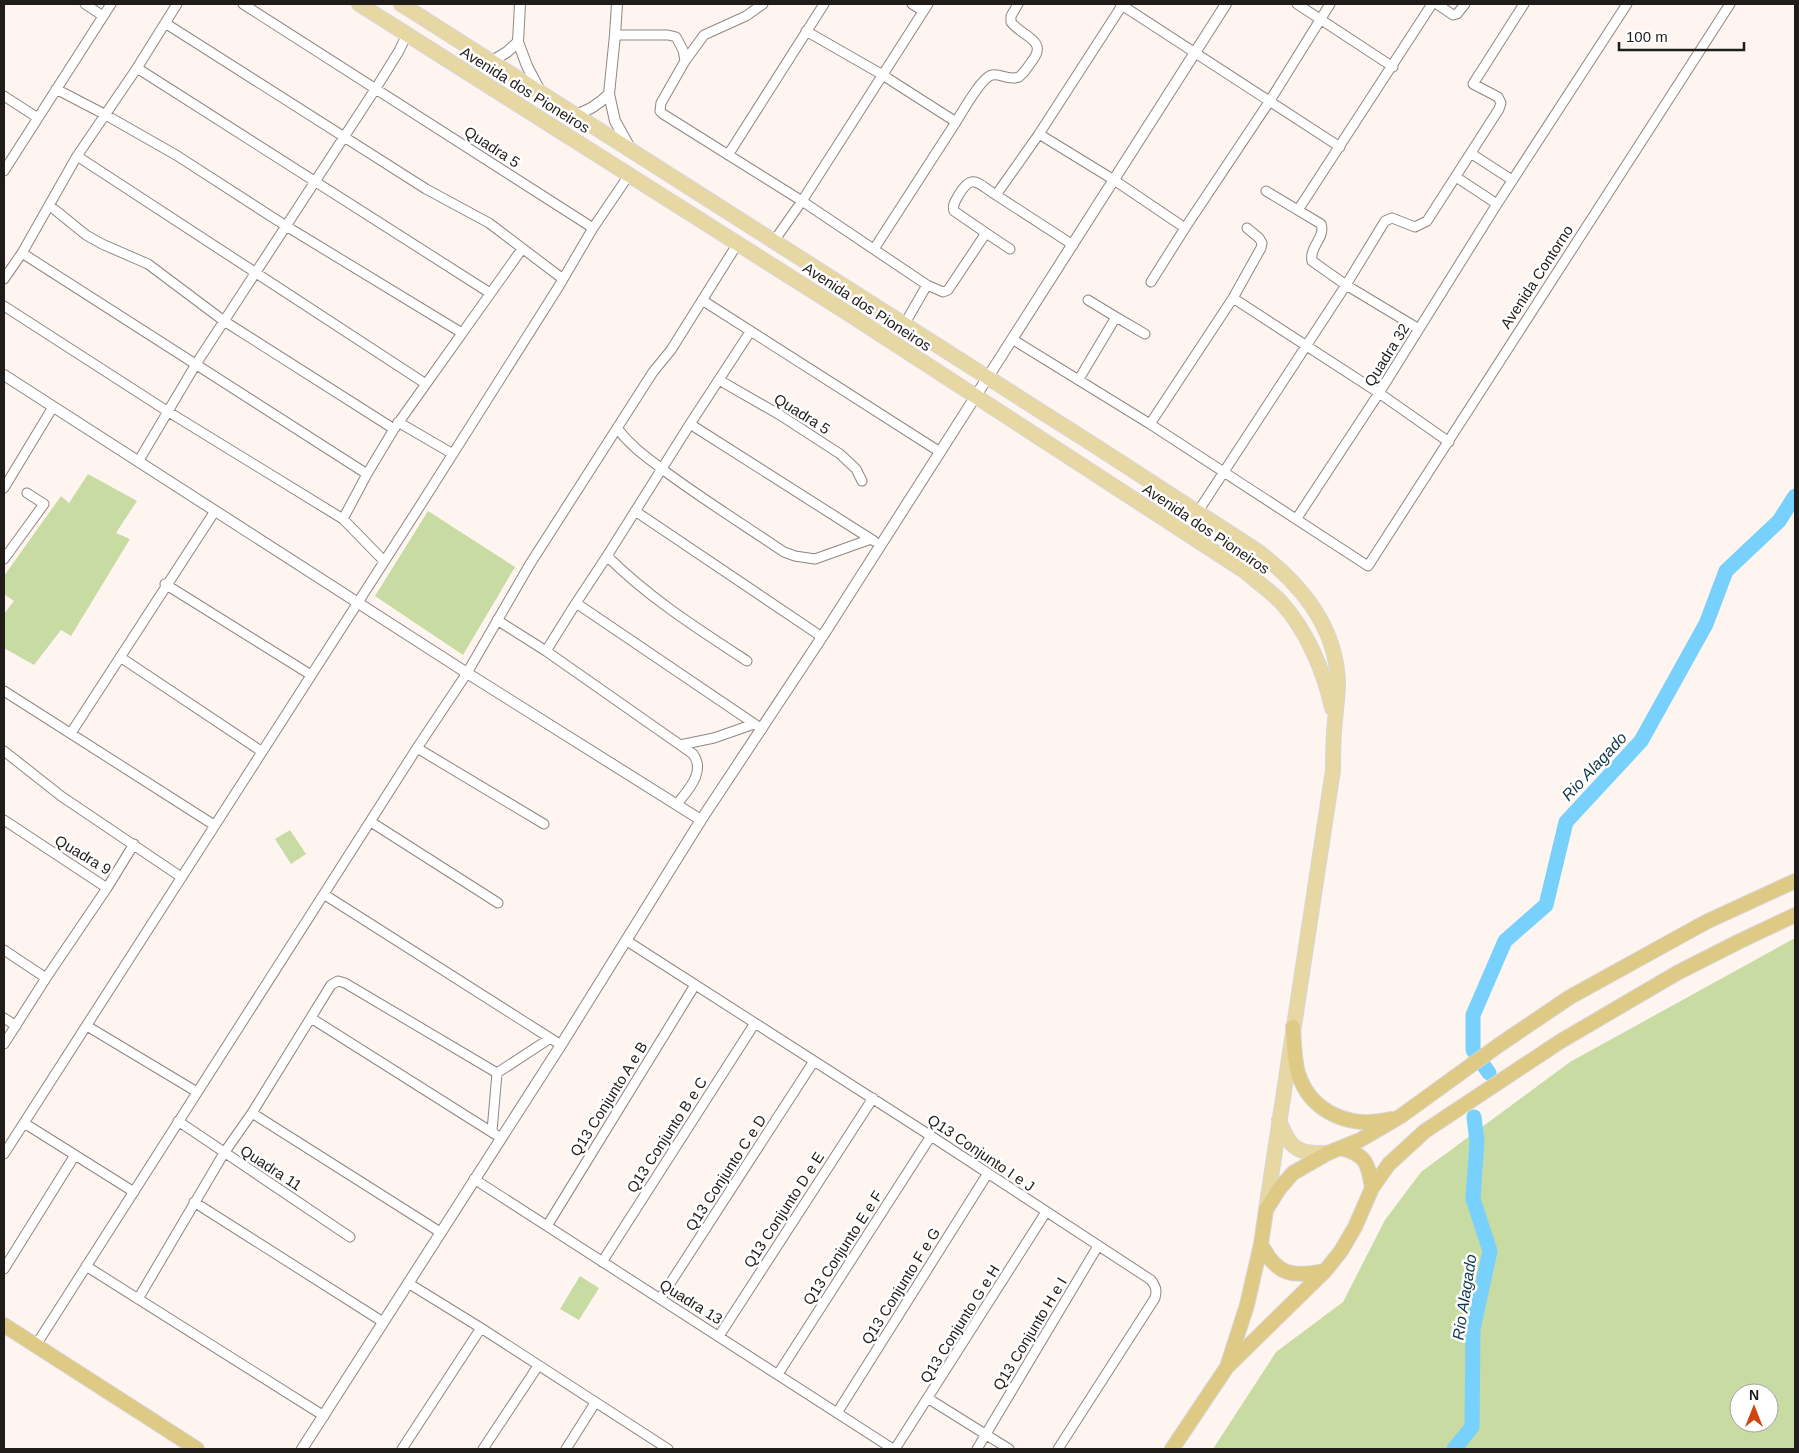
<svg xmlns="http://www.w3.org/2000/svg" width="1799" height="1453" viewBox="0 0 1799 1453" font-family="Arial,sans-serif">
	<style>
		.green { fill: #c8dba3; fill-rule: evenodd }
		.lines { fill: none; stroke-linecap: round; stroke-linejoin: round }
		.river { stroke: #78d0fc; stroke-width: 15 }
		.minor-casing { stroke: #8f8682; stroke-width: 11 }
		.tertiary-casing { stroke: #8f8682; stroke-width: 12 }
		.primary-casing { stroke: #d7d6d6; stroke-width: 16 }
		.trunk-casing { stroke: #d7d6d6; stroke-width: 16 }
		.minor { stroke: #fff; stroke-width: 9 }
		.tertiary { stroke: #fff; stroke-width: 10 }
		.primary { stroke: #e6d7a3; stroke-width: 14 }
		.trunk { stroke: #deca84; stroke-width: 14 }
		.labels { text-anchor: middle; stroke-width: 5; stroke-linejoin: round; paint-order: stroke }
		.street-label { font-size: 15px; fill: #1f1c1a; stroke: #fff }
		.water-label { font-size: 16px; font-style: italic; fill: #0f3749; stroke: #fff }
	</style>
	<rect width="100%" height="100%" fill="#fef5f0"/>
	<path class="green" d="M88,474L137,501L116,533L130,539L71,636L61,630L34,665L4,648V614L14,601L4,594V576L61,496L69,503Z
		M428,511L515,567L463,655L375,596Z
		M290,830L306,854L291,864L275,839Z
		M1795,938V1449H1213L1276,1352L1343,1302L1385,1220L1421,1172L1570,1062ZM1739,1393H1769V1423H1739Z
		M580,1276L599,1288L579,1320L560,1309Z"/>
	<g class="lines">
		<path class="river" d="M1489,1073L1473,1050V1015L1505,941L1546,905L1566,822L1641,741L1706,624L1726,571L1779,521L1795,496
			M1454,1449L1472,1427L1473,1329L1490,1251L1473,1199L1477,1142L1474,1117"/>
		<g class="minor-casing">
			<path id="minor" d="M85,4L103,16
				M243,4L593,228
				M912,4L923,11
				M1120,4L1340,147
				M1297,4L1393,67
				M1437,4L1453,15L1457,14L1465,4
				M165,23L426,189L489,223L563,279
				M806,31L881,74L956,122L874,249
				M615,35H668L676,37L683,50L685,61L661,103L660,111L663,114L802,201L927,285L943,292L948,290L986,233L1010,249
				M685,61L704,35L746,16L763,4
				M137,68L490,293
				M56,89L104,114L176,155L286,226L462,333
				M4,96L38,118
				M956,122C962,112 982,77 992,75C1001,73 1007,81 1019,77C1024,73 1028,67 1032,61C1049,40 1021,36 1011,22V16L1018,4
				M1039,134L1114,180L1185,228L1151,282
				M1472,154L1512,180
				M728,155L824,4
				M77,156L426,384
				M4,171L111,4
				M1456,177L1497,204
				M1266,191L1321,224C1326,237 1309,247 1312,261L1346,285L1419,329
				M996,195L1073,245
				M49,205L86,235L102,244L148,264L224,321L394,429
				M1298,210L1432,4
				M1185,228L1269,102L1330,4
				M986,233L954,211C952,205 955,202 958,196C972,172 977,183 996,195L1039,134L1123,4
				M774,241L802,201L928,4
				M22,253L367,474
				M4,279L22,253L77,156L137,68L177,4
				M1233,298L1379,393L1449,442
				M702,300L940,452
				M1088,300L1116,317L1145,334
				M4,306L167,411L343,519L384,561
				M904,325L927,285
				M1012,339L1150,424L1368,566L1730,4
				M1079,379L1116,317
				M719,380L780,415L840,454L856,469L862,481
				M398,422L453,454
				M690,424L874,541
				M1150,424L1233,298L1261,248L1262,243L1259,238L1247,228
				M617,428C631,447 648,458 666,472C704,500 744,525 784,552L795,556L815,559L871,539
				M138,462L196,364L376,88L399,51L407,34
				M4,488L53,407
				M635,511L822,637
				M1197,513L1346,285L1385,221L1392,218L1415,227L1427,221L1499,109L1501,103L1498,97L1473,84L1524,4
				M1297,518L1379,393L1497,204L1627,4
				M343,519L367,474L394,429L522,249
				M607,556C649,598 698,629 747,661
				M4,559L44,504L27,493
				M165,584L311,675
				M576,603L762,729
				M497,620L546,651L693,754C706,772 688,790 677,804
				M546,651L576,603L607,556L690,424L750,332
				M120,657L261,751
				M4,691L214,825
				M71,733L215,511
				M680,745L714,738L754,724
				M417,748L544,824
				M4,751L61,796L181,877
				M4,820L107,888L134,844
				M371,822L498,903
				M325,895L561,1045
				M627,941L931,1136L1151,1280C1156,1287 1157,1290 1155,1298L1058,1449
				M4,950L46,978L107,888
				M4,1018L16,1026
				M311,1018L501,1138
				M87,1026L197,1092
				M4,1044L46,978
				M497,1073L549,1039
				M252,1113L440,1232
				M178,1121L350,1237
				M24,1123L134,1192
				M492,1131L497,1073
				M4,1154L425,498L559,286L593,228L629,175
				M474,1179L893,1449
				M194,1202L383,1322
				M547,1226L695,985
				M602,1262L755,1023
				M86,1266L324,1416
				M4,1269L75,1155
				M408,1283L481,1328L668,1449
				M138,1299L224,1153L252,1113L331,985L338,981L345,983L497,1073
				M660,1299L814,1061
				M719,1336L873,1098
				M36,1345L417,748L467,673L530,564L653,372L671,350L738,243
				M778,1374L931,1136
				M929,1399L1009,1449
				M837,1413L988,1173
				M402,1449L481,1328
				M483,1449L538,1366
				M566,1449L595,1403
				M895,1449L1046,1212
				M977,1449L1098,1246"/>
		</g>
		<g class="tertiary-casing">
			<path id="tertiary" d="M520,4L518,42L527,66L540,91
				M617,4L615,35L609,94L615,121L630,148
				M492,61L507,52L518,42
				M575,115C589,110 598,105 609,94
				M4,375L467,673L701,820
				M302,1449L561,1045L701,820L822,637L1226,4"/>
		</g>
		<g class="primary-casing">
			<path id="primary" d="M359,4L849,314L1246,572C1257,582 1270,591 1281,602C1307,631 1324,671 1332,708
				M401,4L1097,447L1256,550C1299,582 1336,626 1338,682C1338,695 1336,708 1335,721C1333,737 1333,754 1333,770L1266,1210
				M1279,1120C1290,1149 1297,1154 1328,1153"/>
		</g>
		<g class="trunk-casing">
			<path id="trunk" d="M1293,1027C1294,1042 1294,1059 1298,1073C1311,1114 1352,1129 1391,1119
				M1341,1148C1367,1155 1368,1164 1372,1188
				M1261,1244C1277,1276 1292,1277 1325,1271
				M4,1325L197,1449
				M1228,1364L1247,1305L1261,1244L1266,1210L1279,1189L1293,1173L1328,1153L1360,1140L1401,1116L1499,1045L1570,997L1706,922L1795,881
				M1172,1449L1227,1367L1325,1271L1341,1251L1355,1227L1372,1188L1389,1164L1425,1131L1561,1041L1677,973L1738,942L1795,915"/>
		</g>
		<use href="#minor" class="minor"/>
		<use href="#tertiary" class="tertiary"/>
		<use href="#primary" class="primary"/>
		<use href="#trunk" class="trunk"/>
	</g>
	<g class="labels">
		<g class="street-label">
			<text transform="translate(525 90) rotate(32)" y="5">Avenida dos Pioneiros</text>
			<text transform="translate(492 147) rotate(33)" y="5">Quadra 5</text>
			<text transform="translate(1537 277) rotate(-57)" y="5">Avenida Contorno</text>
			<text transform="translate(867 307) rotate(33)" y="5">Avenida dos Pioneiros</text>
			<text transform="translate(1387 355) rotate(-58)" y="5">Quadra 32</text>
			<text transform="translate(802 414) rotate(32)" y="5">Quadra 5</text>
			<text transform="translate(1206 529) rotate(34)" y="5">Avenida dos Pioneiros</text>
			<text transform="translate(83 855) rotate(31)" y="5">Quadra 9</text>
			<text transform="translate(609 1099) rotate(-58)" y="5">Q13 Conjunto A e B</text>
			<text transform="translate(667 1135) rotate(-57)" y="5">Q13 Conjunto B e C</text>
			<text transform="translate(981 1153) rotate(34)" y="5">Q13 Conjunto I e J</text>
			<text transform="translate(271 1168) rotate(33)" y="5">Quadra 11</text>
			<text transform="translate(726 1173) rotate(-57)" y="5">Q13 Conjunto C e D</text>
			<text transform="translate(784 1210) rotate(-57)" y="5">Q13 Conjunto D e E</text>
			<text transform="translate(843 1248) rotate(-57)" y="5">Q13 Conjunto E e F</text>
			<text transform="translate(901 1286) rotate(-58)" y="5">Q13 Conjunto F e G</text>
			<text transform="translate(691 1302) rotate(32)" y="5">Quadra 13</text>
			<text transform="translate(960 1324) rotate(-58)" y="5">Q13 Conjunto G e H</text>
			<text transform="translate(1030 1334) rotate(-59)" y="5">Q13 Conjunto H e I</text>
		</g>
		<g class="water-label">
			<text transform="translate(1594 766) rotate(-47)" y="6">Rio Alagado</text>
			<text transform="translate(1464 1297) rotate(-81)" y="6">Rio Alagado</text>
		</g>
	</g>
	<rect width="1799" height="1453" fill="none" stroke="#1f1c1a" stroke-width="10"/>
	<g transform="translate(1754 1408)"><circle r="24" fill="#ffffff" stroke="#a5a4a3"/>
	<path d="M0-4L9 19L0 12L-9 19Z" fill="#ce4711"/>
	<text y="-8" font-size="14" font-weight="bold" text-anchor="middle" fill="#1f1c1a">N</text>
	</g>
	<path d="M1619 42v8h125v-8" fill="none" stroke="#1f1c1a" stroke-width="2.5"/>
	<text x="1626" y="42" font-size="15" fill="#1f1c1a" stroke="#ffffff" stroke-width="4" paint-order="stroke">100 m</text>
</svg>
